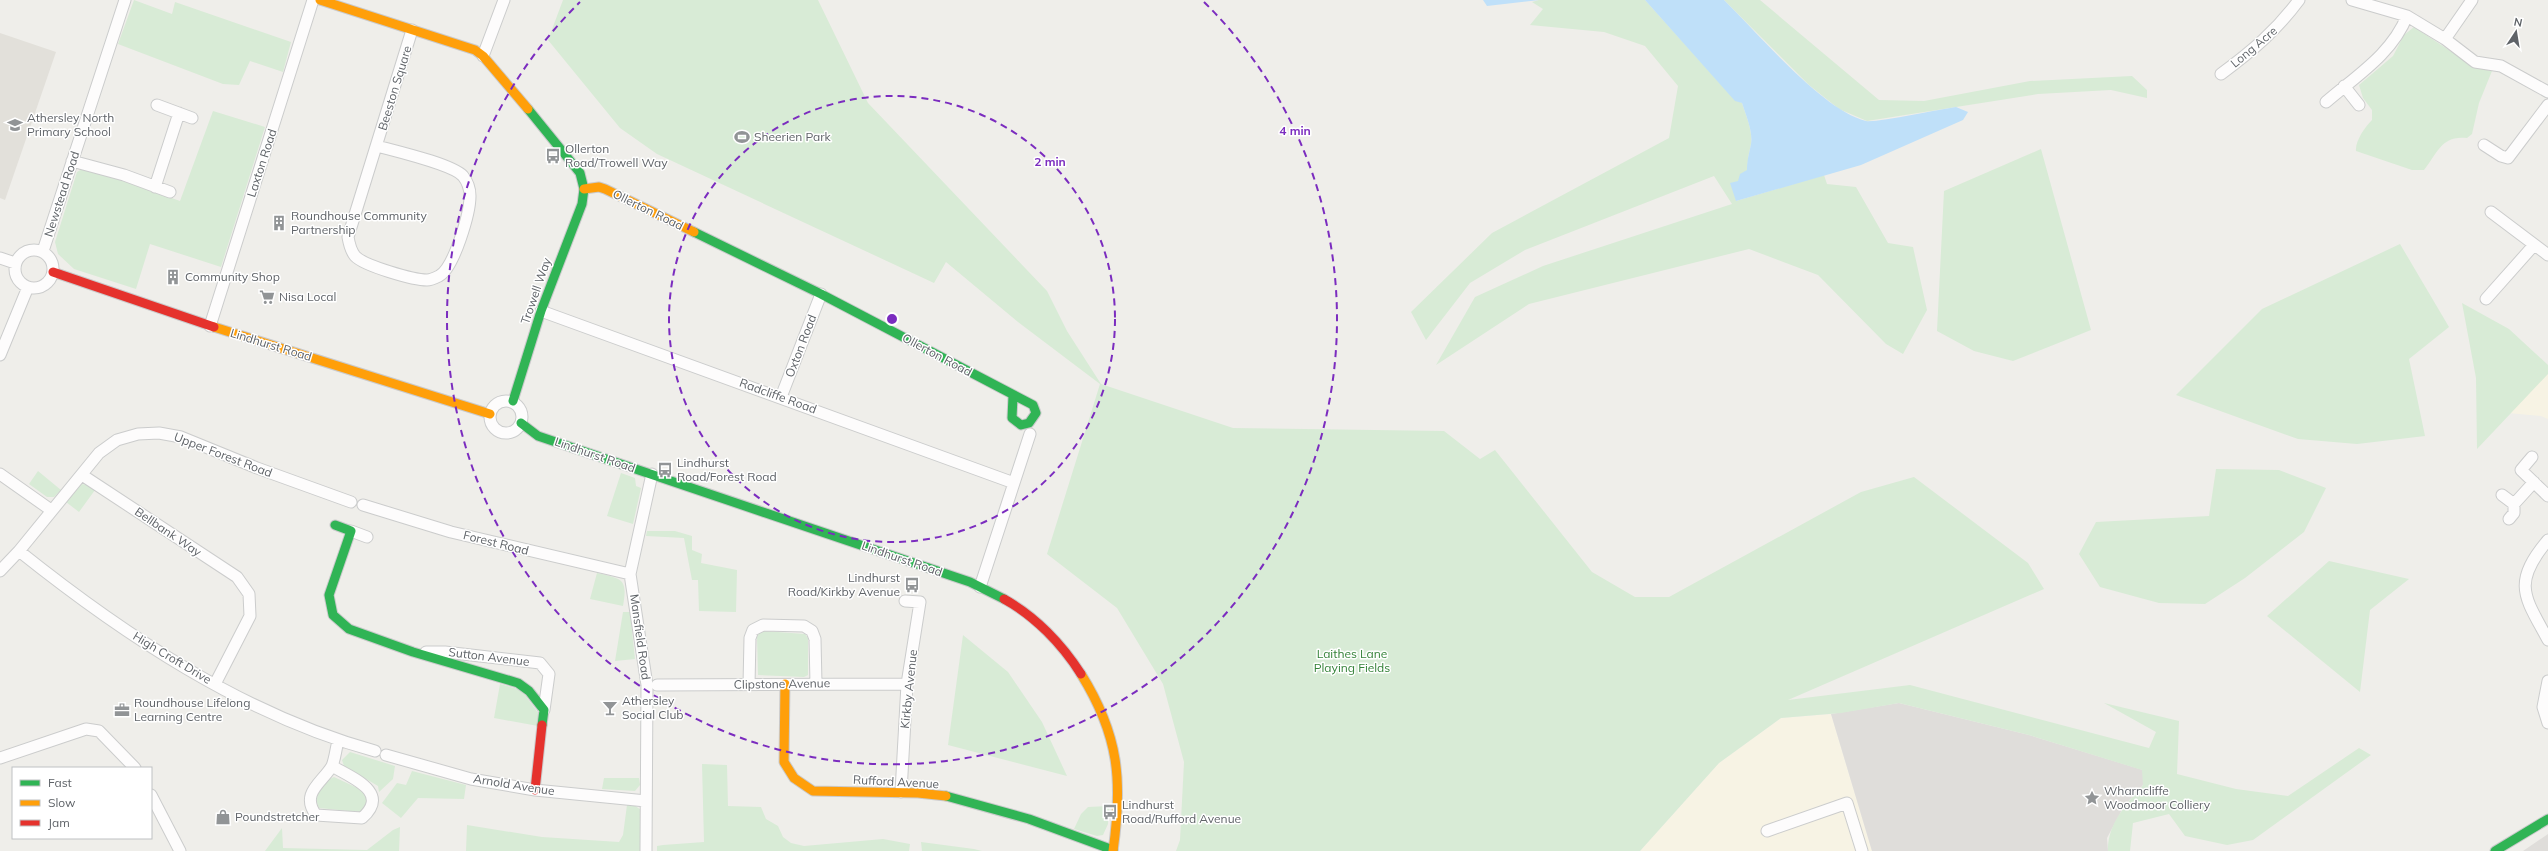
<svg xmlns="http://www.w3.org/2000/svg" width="2548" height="851" viewBox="0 0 2548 851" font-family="Mulish,sans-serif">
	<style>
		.commercial { fill: #f7f3e4 }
		.industrial { fill: #dfddda }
		.education { fill: #e2e0da }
		.green { fill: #d8ebd6 }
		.water { fill: #bfe0f9 }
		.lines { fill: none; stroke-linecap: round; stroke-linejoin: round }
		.street-casing { stroke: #cbcccc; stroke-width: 13 }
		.fast-casing { stroke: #cacacb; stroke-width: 11 }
		.slow-casing { stroke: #cacacb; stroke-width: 11 }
		.jam-casing { stroke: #cacacb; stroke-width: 11 }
		.street { stroke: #fdfcfc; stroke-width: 11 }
		.fast { stroke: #30b455; stroke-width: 9 }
		.slow { stroke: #ff9f0a; stroke-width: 9 }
		.jam { stroke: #e5322d; stroke-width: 9 }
		.ring { fill: none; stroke: #7b2cbf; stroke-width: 2; stroke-dasharray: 7 5 }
		.labels { text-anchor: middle; stroke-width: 3; stroke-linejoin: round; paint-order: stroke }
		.street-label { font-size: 12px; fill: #5f6368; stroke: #fff }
		.poi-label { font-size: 12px; fill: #5f6368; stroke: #fff; text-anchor: start }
		.park-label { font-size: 12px; fill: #348238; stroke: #fff }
		.centre { fill: #7b2cbf; stroke: #fff; stroke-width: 2 }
		.ring-label { font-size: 12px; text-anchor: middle; font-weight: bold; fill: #7b2cbf; stroke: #fff; stroke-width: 3; stroke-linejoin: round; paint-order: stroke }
	</style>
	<rect width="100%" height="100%" fill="#efeeea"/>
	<path class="commercial" d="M2548,373V419L2541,416L2508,413Z
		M1831,714L1872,851H1640L1719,763L1781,718Z"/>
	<path class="industrial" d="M1899,703L2029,735L2143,770V785L2124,806L2107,838L2108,851H1872L1831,714Z
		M2548,834V851H2523Z"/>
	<path class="education" d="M0,33L56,52L5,200L0,198Z"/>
	<path class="green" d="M134,0L172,14L175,2L291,42L283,72L250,61L239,85L223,84L118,44Z
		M563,0H818L868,103L1047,291L1067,331L1101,384L1233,428L1444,431L1480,459L1495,450L1592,572L1635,597H1669L1861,492L1914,477L2028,563L2044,589L1788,700L1910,685L2149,748L2156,732L2104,703L2179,721L2177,774L2236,789L2288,796L2359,748L2371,755L2253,840L2227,845L2185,836L2169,814L2133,823L2130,851H2108C2107,825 2126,804 2143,785L2142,770L2029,735L1899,703L1841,713L1781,718L1719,763L1640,851H1176L1180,840L1184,762L1163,684L1117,608L1047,554L1100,384L1018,322L946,262L934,283L657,154L620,128L548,40Z
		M1539,0H1645L1735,100L1742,103C1746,116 1753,131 1751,144C1749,154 1747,160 1748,170L1738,181L1736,201L1824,175L1827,184L1856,187L1888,243L1913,247L1927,310L1903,354L1886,344L1818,275L1749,249L1529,304L1436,365L1475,297L1543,266L1732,204L1714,176L1525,250L1470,283L1426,340L1411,312L1492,233L1669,138L1678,86L1645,46L1604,32L1530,25L1543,9L1532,2Z
		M1724,0H1760L1879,100L1924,101L2030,81L2132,76L2147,90V98L2111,90L2038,94L1867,121L1839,109L1809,85Z
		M2414,27L2476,68L2492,71L2479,103L2472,134L2467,138C2442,135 2438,152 2424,170H2412L2356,151C2355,141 2365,127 2372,120V110L2363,98L2359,85L2393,56L2404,35Z
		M213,111L265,127L221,267L150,244L136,289L74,269L58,254L55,242L77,172L82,169L118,179L180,201Z
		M2041,149L2091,330L2013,361L1974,351L1937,331L1944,191Z
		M2400,244L2449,327L2409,359L2425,436L2357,444L2298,439L2176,395L2262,309Z
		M2462,303L2509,329L2548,365V374L2477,449L2476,378Z
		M2216,469L2279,470L2326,488L2304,532L2245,578L2205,604L2159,603L2100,587L2079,554L2096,522L2209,516Z
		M38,471L61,490L54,497H47L29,484Z
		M621,473L635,478L636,486L641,488L633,524L607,516Z
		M81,484L88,485L95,490L79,512L66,502Z
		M647,531H675L692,536V550L702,554L701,563L737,570L736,612L699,611L698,580H692L684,538L646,536Z
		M2329,561L2409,579L2370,610L2360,692L2267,616Z
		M597,573C622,579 628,578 623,606L590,599Z
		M623,612H630L635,659L615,661Z
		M764,631L805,634L808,638V675L804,677L758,675L757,637L759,633Z
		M963,635L1008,672L1042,722L1067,776L948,745Z
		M500,684L521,690L539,714L538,726L494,718Z
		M350,752L395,766L393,779L379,792L378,786L344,766L342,760Z
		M702,764L727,765L728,806L761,807L766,819L778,826L783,837L791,843L804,846L883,839L910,844L909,851H657V846L663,845L704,842Z
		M412,771L466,785L464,799L418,798L401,818L382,803L397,783L406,785Z
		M334,777L364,791L368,798L364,810L359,812L319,808C312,797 323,781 334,777Z
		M604,778H639L640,785L635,791L602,789Z
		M627,805H634L641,810V851H466L467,825L542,837L619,842L623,835Z
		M1109,806L1108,824L1103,835L1097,836L1074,829L1081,814L1088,807Z
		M400,827L399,851H265L282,828L283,848L367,850L393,830Z
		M921,842L974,849L982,851H922Z"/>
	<path class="water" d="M1483,0H1539L1487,6Z
		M1645,0H1724C1758,33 1822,110 1866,121C1876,123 1941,109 1956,107L1968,112L1963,120L1861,165L1736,201L1730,183L1738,181L1740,174L1747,170C1747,160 1749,154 1751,144C1753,131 1746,116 1742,103L1735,101Z"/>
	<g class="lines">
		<g class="street-casing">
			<path id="street" d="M2352,0L2407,16L2445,39L2475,62L2501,66L2548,92
				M2445,39L2472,0
				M483,56L504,0
				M2221,74C2252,51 2276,31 2299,0
				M2344,86L2359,105
				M2326,102C2356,76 2392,54 2407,16
				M157,105L192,118
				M2484,145L2501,156L2508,158L2548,105
				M377,146C395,151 452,164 463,176C467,181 470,189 470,196C470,213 454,268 439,276C435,278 431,280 427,280C414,280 364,266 355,256C351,251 349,243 348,237L412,30
				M72,161L124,175L170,192
				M155,187L179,113
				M2491,212L2548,255
				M15 269a19 19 0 1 1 38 0a19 19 0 1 1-38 0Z
				M43,251L125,0
				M0,258L15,263
				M2486,299L2534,245
				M541,311L1014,483
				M210,326L313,0
				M0,355L28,287
				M781,397L821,294
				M490 417a16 16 0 1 1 32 0a16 16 0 1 1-32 0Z
				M2532,457L2521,470L2548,496
				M0,474L51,510
				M82,475L237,577L249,594L250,616L215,684
				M2502,495L2514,504
				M363,505L451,532L630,574
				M2509,519L2514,513V504L2534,482
				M351,531L367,537
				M2548,540C2511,584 2525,597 2548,640
				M19,551C124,635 244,715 375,751
				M0,571L19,551L99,453L117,440L138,434L159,433L181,437L257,468L351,502
				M980,587L1030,434
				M426,652H445L540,663L549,674L544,710
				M2548,681L2543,707L2548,723
				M657,685L907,684
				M749,685L750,638L753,630L763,625L804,626L812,631L815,639L816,684
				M386,755L471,779L535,790L646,801
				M0,758L86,729L99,731L135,768
				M332,766C352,778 391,792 362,818L316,815C300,793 322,783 332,766C335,759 336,748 338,741
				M901,792L907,684L920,602L905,601
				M151,795L180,851
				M1767,831L1847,803L1862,851
				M646,851L647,685L630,574L652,474"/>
		</g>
		<g class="fast-casing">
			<path id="fast" d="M694,232L821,294L1033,405L1036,413L1029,423L1021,425L1012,418L1013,396
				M513,401L541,311L582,204L584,189L580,173L528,109
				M521,423L538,436L970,582L1004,599
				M335,525L351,531L329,595L333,615L349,629L413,652L518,683L529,691L544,710L542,725
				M946,796L1029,819L1113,850
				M2495,851L2548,819"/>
		</g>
		<g class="slow-casing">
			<path id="slow" d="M320,0L475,50L483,56L528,109
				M584,189L599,187L605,189L694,232
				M214,327L490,414
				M1081,674C1119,735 1123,781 1113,851
				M785,684L784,762L794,778L813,791L918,793L946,796"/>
		</g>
		<g class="jam-casing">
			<path id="jam" d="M53,272L214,327
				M1004,599C1035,616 1062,644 1081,674
				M535,790L542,725"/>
		</g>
		<use href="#street" class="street"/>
		<use href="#fast" class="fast"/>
		<use href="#slow" class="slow"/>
		<use href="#jam" class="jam"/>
	</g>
	<g class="ring">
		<circle cx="892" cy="319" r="223"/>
		<path d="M1204 2A445 445 0 1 1 580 2"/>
	</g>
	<defs>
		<g id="school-bare" transform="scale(1.2)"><path d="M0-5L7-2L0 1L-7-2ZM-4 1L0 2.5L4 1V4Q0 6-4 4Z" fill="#919496" stroke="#fff" stroke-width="2.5" paint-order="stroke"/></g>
		<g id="stadium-bare" transform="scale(1.2)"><path d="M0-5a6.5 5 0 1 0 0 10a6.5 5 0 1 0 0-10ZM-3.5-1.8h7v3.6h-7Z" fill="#919496" stroke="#fff" stroke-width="2.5" paint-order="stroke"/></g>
		<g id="bus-bare" transform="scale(1.2)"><path d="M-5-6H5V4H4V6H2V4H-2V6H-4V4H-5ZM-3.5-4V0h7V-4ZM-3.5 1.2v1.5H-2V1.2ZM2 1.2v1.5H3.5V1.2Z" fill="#919496" stroke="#fff" stroke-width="2.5" paint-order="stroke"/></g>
		<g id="building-bare" transform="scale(1.2)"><path d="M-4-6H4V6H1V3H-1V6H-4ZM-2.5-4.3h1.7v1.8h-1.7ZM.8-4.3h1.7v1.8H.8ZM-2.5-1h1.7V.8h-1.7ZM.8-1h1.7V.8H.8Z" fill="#919496" stroke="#fff" stroke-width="2.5" paint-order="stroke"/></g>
		<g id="supermarket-bare" transform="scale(1.2)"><path d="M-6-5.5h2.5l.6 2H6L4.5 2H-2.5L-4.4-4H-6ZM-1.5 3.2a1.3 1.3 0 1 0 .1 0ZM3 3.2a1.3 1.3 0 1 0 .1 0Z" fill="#919496" stroke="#fff" stroke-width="2.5" paint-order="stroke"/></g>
		<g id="bar-bare" transform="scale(1.2)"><path d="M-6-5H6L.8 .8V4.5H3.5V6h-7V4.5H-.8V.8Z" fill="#919496" stroke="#fff" stroke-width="2.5" paint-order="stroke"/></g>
		<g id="office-bare" transform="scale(1.2)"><path d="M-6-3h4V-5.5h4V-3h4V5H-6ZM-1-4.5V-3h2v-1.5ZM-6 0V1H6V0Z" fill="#919496" stroke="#fff" stroke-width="2.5" paint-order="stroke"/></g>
		<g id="sight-bare" transform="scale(1.2)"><path d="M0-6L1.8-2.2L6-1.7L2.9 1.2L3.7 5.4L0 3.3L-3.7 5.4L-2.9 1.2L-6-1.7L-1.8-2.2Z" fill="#919496" stroke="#fff" stroke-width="2.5" paint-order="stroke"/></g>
		<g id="shop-bare" transform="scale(1.2)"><path d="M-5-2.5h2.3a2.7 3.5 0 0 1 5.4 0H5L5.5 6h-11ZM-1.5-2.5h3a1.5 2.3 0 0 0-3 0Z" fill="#919496" stroke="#fff" stroke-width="2.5" paint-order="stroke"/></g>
	</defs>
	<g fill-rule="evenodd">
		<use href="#school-bare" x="15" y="125"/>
		<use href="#stadium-bare" x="742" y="137"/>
		<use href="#bus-bare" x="553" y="156"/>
		<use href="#building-bare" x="279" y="223"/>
		<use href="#building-bare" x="173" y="277"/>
		<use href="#supermarket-bare" x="267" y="297"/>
		<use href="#bus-bare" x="665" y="470"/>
		<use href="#bus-bare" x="912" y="585"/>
		<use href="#bar-bare" x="610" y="708"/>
		<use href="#office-bare" x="122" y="710"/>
		<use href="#sight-bare" x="2092" y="798"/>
		<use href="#bus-bare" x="1110" y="812"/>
		<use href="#shop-bare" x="223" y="817"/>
	</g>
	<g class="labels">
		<g class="street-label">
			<text transform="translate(2254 47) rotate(-40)" y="4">Long Acre</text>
			<text transform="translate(395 88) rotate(-73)" y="4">Beeston Square</text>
			<text transform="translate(262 163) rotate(-72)" y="4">Laxton Road</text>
			<text transform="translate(62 194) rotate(-72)" y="4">Newstead Road</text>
			<text transform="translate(648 210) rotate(26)" y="4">Ollerton Road</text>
			<text transform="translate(536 291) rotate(-71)" y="4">Trowell Way</text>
			<text transform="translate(271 345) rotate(17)" y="4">Lindhurst Road</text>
			<text transform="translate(801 346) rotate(-69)" y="4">Oxton Road</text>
			<text transform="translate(937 355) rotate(28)" y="4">Ollerton Road</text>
			<text transform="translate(778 396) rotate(20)" y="4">Radcliffe Road</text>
			<text transform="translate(223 455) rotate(21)" y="4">Upper Forest Road</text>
			<text transform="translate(595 455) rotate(19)" y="4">Lindhurst Road</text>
			<text transform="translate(168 532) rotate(34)" y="4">Bellbank Way</text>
			<text transform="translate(496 543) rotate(14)" y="4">Forest Road</text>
			<text transform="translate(902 559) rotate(19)" y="4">Lindhurst Road</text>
			<text transform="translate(640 637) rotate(82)" y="4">Mansfield Road</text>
			<text transform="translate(489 657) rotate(7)" y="4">Sutton Avenue</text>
			<text transform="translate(172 658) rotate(31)" y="4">High Croft Drive</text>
			<text transform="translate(782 684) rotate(-1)" y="4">Clipstone Avenue</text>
			<text transform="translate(909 689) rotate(-84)" y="4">Kirkby Avenue</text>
			<text transform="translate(896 782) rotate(3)" y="4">Rufford Avenue</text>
			<text transform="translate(514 785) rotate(9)" y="4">Arnold Avenue</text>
		</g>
		<g class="poi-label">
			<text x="27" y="122">Athersley North<tspan x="27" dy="14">Primary School</tspan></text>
			<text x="754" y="141">Sheerien Park</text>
			<text x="565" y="153">Ollerton<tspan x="565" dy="14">Road/Trowell Way</tspan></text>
			<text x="291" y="220">Roundhouse Community<tspan x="291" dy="14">Partnership</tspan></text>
			<text x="185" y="281">Community Shop</text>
			<text x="279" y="301">Nisa Local</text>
			<text x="677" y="467">Lindhurst<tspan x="677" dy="14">Road/Forest Road</tspan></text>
			<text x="900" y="582" text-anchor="end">Lindhurst<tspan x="900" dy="14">Road/Kirkby Avenue</tspan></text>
			<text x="622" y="705">Athersley<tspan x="622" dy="14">Social Club</tspan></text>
			<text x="134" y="707">Roundhouse Lifelong<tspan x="134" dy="14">Learning Centre</tspan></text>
			<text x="2104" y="795">Wharncliffe<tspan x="2104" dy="14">Woodmoor Colliery</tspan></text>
			<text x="1122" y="809">Lindhurst<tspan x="1122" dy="14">Road/Rufford Avenue</tspan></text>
			<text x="235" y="821">Poundstretcher</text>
		</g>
		<g class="park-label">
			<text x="1352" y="658">Laithes Lane<tspan x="1352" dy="14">Playing Fields</tspan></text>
		</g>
	</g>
	<circle cx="892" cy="319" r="6" class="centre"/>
	<g class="ring-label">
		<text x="1295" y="135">4 min</text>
		<text x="1050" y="166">2 min</text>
	</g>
	<rect x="12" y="767" width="140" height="72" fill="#ffffff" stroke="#bfc1c3"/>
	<rect x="20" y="780" width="20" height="6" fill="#30b455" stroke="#bfc1c3"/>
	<text x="48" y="787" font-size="12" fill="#5f6368">Fast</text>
	<rect x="20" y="800" width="20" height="6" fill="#ff9f0a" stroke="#bfc1c3"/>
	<text x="48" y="807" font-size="12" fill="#5f6368">Slow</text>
	<rect x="20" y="820" width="20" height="6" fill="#e5322d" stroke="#bfc1c3"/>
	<text x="48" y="827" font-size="12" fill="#5f6368">Jam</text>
	<g transform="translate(2516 32) rotate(12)" stroke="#ffffff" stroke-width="3" paint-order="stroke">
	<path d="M0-3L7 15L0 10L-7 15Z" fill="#5f6368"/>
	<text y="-6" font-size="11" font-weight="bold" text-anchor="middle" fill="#5f6368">N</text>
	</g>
</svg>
